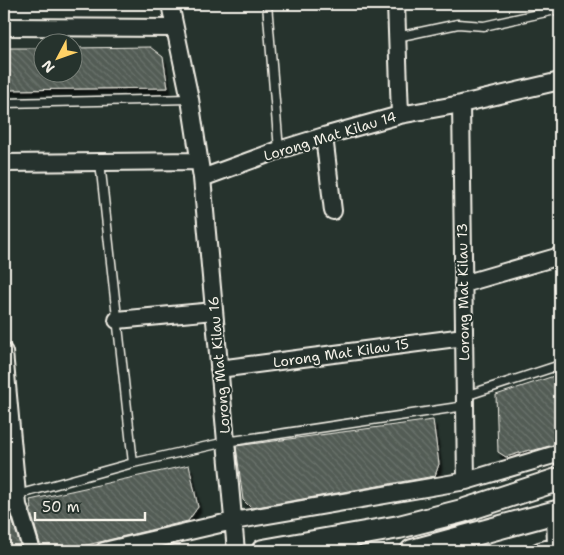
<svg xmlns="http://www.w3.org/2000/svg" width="564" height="555" viewBox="0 0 564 555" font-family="'Shantell Sans',sans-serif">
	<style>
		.building { fill: url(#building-back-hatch); stroke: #f4f1e8; filter: url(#shadow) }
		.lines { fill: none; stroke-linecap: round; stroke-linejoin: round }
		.service-casing { stroke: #f4f1e8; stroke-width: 11 }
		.minor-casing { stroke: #f4f1e8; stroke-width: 20 }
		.secondary-casing { stroke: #f4f1e8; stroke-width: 26 }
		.service { stroke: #26332d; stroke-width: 8 }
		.minor { stroke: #26332d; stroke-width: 16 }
		.secondary { stroke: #26332d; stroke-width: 22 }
		.labels { text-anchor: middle; stroke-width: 4; stroke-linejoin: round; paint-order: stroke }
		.street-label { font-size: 14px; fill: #f4f1e8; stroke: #26332d }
	</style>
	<defs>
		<pattern id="building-back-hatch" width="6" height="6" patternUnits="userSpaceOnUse" patternTransform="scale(1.25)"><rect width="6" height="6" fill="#525c55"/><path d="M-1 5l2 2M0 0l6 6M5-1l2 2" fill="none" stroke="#6c746d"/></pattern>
		<filter id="shadow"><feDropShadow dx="3" dy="5.5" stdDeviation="1" flood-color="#0009"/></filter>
	</defs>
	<rect width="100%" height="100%" fill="#26332d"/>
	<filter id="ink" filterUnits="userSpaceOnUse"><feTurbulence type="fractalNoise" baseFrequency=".02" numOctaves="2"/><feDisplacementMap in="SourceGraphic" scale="10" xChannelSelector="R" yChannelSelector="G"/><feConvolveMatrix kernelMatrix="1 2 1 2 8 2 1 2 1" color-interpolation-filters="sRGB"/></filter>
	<g filter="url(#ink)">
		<path class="building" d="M150,47L163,57L168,88L4,90V48H42V72H72V48Z
			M560,374V443L531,451L529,450L506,457L498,452L496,395Z
			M433,420L439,464L435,476L251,508L243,500L236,446Z
			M189,465L198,507L188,521L62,551H42L30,509H32L30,500Z
			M10,513L22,551H4V514Z"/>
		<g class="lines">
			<g class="service-casing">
				<path id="service" d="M267,4L279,150
					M397,37L458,24L484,26L560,9
					M4,103L190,99
					M100,162L133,463
					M465,396L560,365
					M17,495L133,463L226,442L465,406
					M4,508L18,505"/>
			</g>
			<g class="minor-casing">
				<path id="minor" d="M170,4L190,99L202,178L236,551
					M396,4L400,115
					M4,27L175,28
					M461,104L466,481
					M324,136L333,211
					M4,163L199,161
					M202,178L279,150L324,136L400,115L461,104L560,81
					M463,284L560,256
					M117,320L214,311
					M4,352L18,505L32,551
					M219,369L464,337
					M555,513L556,546
					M104,551L233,521L466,481L560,453
					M539,551L560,545"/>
			</g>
			<g class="secondary-casing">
				<path id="secondary" d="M263,551L399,527L462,511L560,479
					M412,551L560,511"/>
			</g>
			<use href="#service" class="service"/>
			<use href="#minor" class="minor"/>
			<use href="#secondary" class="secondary"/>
		</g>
	</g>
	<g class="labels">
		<g class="street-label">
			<text transform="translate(330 136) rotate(-17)" y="5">Lorong Mat Kilau 14</text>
			<text transform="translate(463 292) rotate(-91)" y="5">Lorong Mat Kilau 13</text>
			<text transform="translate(341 353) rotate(-8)" y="5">Lorong Mat Kilau 15</text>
			<text transform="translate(219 365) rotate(-95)" y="5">Lorong Mat Kilau 16</text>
		</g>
	</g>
	<rect width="564" height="555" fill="none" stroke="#26332d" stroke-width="20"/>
	<rect x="10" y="10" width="544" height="535" fill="none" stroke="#f4f1e8" stroke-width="2" filter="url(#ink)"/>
	<g transform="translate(58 58) rotate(229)"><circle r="24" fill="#26332d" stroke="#787f78"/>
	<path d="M0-4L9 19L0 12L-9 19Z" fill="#ffd166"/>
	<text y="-8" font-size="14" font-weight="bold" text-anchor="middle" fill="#f4f1e8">N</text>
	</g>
	<path d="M35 512v8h110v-8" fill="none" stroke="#f4f1e8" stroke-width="2.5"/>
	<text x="42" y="512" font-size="15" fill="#f4f1e8" stroke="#26332d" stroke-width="4" paint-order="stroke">50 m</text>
</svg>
